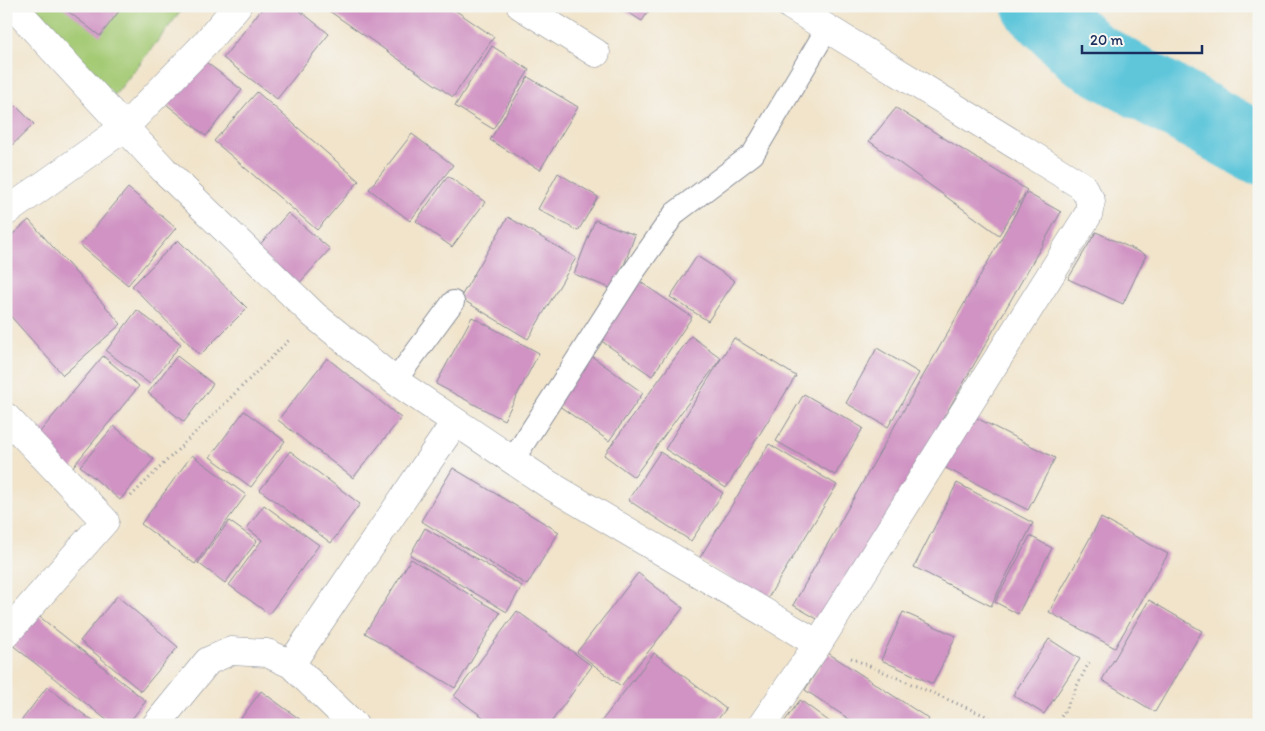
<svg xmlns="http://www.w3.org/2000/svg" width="1265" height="731" viewBox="0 0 1265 731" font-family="Itim,sans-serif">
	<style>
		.green { fill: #a4ca74; stroke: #607c69 }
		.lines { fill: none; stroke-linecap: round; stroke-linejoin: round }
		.river { stroke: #5ec6da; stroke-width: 71 }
		.building { fill: #d093c3 }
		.service-casing { stroke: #868a94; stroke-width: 24 }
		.minor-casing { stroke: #868a94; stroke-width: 29 }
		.secondary-casing { stroke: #868a94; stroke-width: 29 }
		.path { stroke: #868a94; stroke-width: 3; stroke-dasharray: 1 4; stroke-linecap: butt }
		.service { stroke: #fff; stroke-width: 22 }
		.minor { stroke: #fff; stroke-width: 28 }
		.secondary { stroke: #fff; stroke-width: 28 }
	</style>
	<rect width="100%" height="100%" fill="#f6f6f2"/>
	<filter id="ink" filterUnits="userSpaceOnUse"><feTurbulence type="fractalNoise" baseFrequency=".02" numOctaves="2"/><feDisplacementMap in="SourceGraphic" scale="10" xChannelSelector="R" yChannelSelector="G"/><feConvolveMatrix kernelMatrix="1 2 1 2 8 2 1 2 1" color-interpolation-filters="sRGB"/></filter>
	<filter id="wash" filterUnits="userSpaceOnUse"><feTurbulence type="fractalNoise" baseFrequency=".0096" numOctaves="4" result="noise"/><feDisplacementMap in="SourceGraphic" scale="20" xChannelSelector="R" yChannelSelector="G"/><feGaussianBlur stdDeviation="1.12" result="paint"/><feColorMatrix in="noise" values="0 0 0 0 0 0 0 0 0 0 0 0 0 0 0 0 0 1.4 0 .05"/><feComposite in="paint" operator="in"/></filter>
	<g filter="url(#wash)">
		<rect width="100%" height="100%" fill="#f1e4cb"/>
		<path class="green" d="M11,6H185L111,100Z"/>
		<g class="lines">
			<path class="river" d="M1038,6L1087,54L1259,149"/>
		</g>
		<g id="blocks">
			<path class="building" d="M61,6H123L100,36Z
				M264,6H294L329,34L277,99L223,58Z
				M322,6H449L494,37L453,97Z
				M618,6H652L642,21Z
				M492,46L529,70L493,129L455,106Z
				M202,59L242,90L206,136L166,104Z
				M528,77L578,107L540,170L490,140Z
				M257,92L359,181L317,230L214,141Z
				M6,96L34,124L6,151Z
				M896,108L1027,190L999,235L869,141Z
				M412,134L453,165L410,221L369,189Z
				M558,173L598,197L578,231L538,209Z
				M448,176L485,202L452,247L416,221Z
				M128,188L176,228L128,285L80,245Z
				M1027,193L1061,212L826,624L793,605Z
				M288,213L330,249L296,287L255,250Z
				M508,217L576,258L528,339L460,298Z
				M29,220L121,324L63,375L6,311V240Z
				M595,220L635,235L615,290L574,274Z
				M1096,232L1146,255L1123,304L1068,279Z
				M178,240L247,308L200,355L132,286Z
				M697,256L735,281L708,321L670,297Z
				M636,279L692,317L652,376L597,338Z
				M137,310L181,344L150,384L106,351Z
				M472,317L539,353L504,420L436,384Z
				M691,336L721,358L634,477L604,455Z
				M734,338L796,376L726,488L665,449Z
				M877,348L919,373L888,427L846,403Z
				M590,355L643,393L609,441L555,403Z
				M103,356L139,386L71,469L34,439Z
				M177,356L213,384L184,422L148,393Z
				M327,358L401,418L353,478L278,420Z
				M804,394L863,428L835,475L776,441Z
				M244,411L285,441L251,487L210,457Z
				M965,412L1055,458L1028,510L938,464Z
				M114,426L154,459L120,500L80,466Z
				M769,444L837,485L766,601L699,559Z
				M290,451L360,504L331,543L260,490Z
				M660,452L723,493L691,541L628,500Z
				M192,455L246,495L195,564L141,524Z
				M453,468L559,532L527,585L421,521Z
				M957,483L1033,523L991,606L914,567Z
				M264,505L319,545L269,614L229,585L262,540L247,528Z
				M1101,518L1168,554L1115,648L1049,612Z
				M229,521L257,541L225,583L198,563Z
				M425,528L522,586L507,612L410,555Z
				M1030,536L1052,548L1018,614L995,602Z
				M411,559L500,613L455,688L365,633Z
				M638,573L683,608L621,686L577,652Z
				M117,596L178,647L141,691L80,641Z
				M1149,600L1202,631L1155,712L1102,680Z
				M31,610L146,701L127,725H113L6,640Z
				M517,611L592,666L549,725H494L454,696Z
				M903,612L956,636L933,684L881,660Z
				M1049,639L1080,659L1044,714L1013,695Z
				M654,653L726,709L713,725H601L600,723Z
				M828,653L929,719L925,725H858L805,690Z
				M47,687L98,725H18Z
				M261,691L305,723L304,725H236Z
				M800,700L834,725H782Z"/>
		</g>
	</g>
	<g filter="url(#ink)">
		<use href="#blocks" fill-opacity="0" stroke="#868a94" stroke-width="1"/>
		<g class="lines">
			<g class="service-casing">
				<path id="service" d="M395,381L453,302
					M512,461L632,274L675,213L753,154L827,29"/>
			</g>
			<g class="minor-casing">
				<path id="minor" d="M13,6L164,170L314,315L395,381L548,484L818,644L1088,215L1091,201L1082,186L791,6
					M521,6L596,53
					M6,417L105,521L6,634
					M291,664L455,422
					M156,725L208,661L231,651L267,653L291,664L354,725
					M762,725L818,644"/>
			</g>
			<g class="secondary-casing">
				<path id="secondary" d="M6,212L125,127L206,43L237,6"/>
			</g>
			<path class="path" d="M131,496L290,339
				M851,658L1007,725
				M1056,725L1064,712L1089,662"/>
			<use href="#service" class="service"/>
			<use href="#minor" class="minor"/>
			<use href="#secondary" class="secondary"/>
		</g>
	</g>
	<rect width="1265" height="731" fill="none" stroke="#f6f6f2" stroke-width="25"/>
	<path d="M1082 45v8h120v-8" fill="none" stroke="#1b2f5e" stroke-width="2.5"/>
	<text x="1090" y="45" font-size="15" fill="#1b2f5e" stroke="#f6f6f2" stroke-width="4" paint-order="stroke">20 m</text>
</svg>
